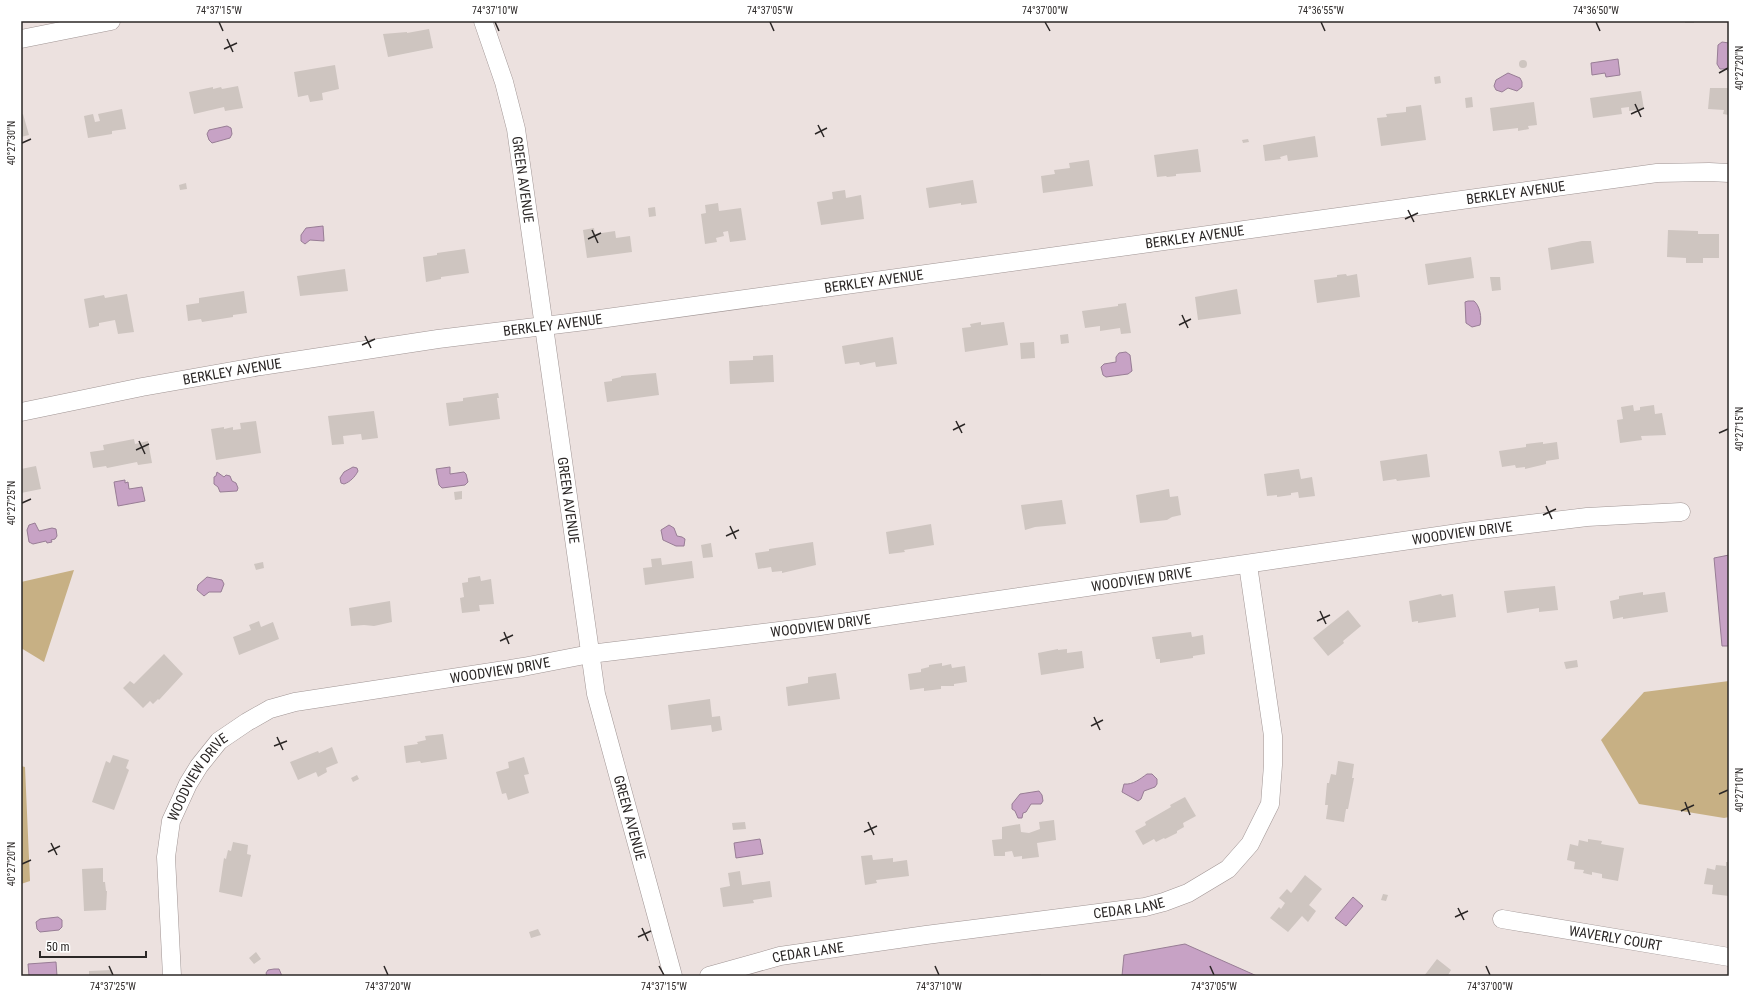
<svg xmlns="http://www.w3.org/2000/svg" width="1750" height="997" viewBox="0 0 1750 997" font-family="'Roboto Condensed',sans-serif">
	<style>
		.forest { fill: #c7b084 }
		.water { fill: #c7a2c5; stroke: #987d95 }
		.building { fill: #cec5c0 }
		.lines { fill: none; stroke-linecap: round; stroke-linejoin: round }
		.minor-casing { stroke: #a09594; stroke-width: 19 }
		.minor { stroke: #fff; stroke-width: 18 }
		.ticks { fill: none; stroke: #2b2726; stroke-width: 1.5 }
		.labels { text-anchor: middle; stroke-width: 3; stroke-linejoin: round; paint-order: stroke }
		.street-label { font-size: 14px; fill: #2b2726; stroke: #fff }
		.neatline { fill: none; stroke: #2b2726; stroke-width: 1.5 }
		.ticks-label { font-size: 10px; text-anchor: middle; fill: #2b2726 }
	</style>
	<rect width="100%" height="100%" fill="#ece1df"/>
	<path class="forest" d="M74,570L44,662L21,648V582Z
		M1729,681V817L1724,818L1639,804L1601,740L1644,692Z
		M21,766L25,767L30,881L21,884Z"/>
	<path class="water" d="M1722,42L1729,43L1728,71L1726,69H1720L1717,64L1718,45Z
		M1618,59L1620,75L1606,77L1605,73L1592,75L1591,63Z
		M1508,73L1520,78L1522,82V87L1517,91L1508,88L1502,92L1496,90L1494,86L1496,80Z
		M227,126L231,128L232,134L230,138L212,143L209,140L207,134L209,130Z
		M323,226L324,241L310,240L305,244L301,241V235L306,228Z
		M1468,301H1474C1480,306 1482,318 1480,325L1472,327L1466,323L1465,302Z
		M1126,352L1130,355L1132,371L1128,374L1106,377L1103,375L1101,367L1104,364L1116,362V357L1119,353Z
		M353,467L357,468L358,471C355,477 350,482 344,484L341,483L340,478L344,472Z
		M450,467V474L464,472L466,474L468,482L465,485L442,488L439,485L436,469Z
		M217,472L224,477L226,475L230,476L232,481L236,483L238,488L237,491L220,492L218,487L214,484V477L216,476Z
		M125,480V483L128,482L129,489L142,487L145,501L118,506L114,482Z
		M35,523L39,531L52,528L56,529L57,536L55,539L51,540L52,542L47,543L46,541L33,544L29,542L27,530L29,525Z
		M669,525L674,528L677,536L682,537L685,539L684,546H676L663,540L661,530Z
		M1729,555V646H1722L1714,558Z
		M207,577L222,580L224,584L221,592H209L204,596L197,590L198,585Z
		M1147,774H1152L1157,779V784L1155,787L1144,791L1141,799L1138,801L1122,792L1124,784C1133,785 1140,779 1147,774Z
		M1039,791L1042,795L1043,801L1041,804H1031L1026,812L1023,813L1022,818H1018L1015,811L1012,809V804L1020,794Z
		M760,839L763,854L736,858L734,843Z
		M1353,897L1363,906L1346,926L1335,918Z
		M58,917L62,920V927L59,930L40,932L37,929L36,922L40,919Z
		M1185,944L1257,976H1122L1124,955Z
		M56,962L57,976H29L28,964Z
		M274,969H279L282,976H267L266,973L268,970Z"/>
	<path class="building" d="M1685,21H1694V23H1685Z
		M429,29L433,48L388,57L383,34L407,32V33Z
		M1519 64a4 4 0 1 1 8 0a4 4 0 1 1-8 0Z
		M335,65L339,89L322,93L323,100L310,102L308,95L298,97L294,72Z
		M1440,76L1441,83L1435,84L1434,77Z
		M238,86L243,108L225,111L224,107L194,114L189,92L213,87V89L221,87L222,89Z
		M1710,88H1729V115L1723,114L1724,110L1708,109Z
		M1641,91L1644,109L1629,111V107L1621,108L1622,114L1593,118L1590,98Z
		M1472,97L1473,107L1466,108L1465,98Z
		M1534,102L1537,125L1528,126L1529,129L1518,131V128L1493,131L1490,108Z
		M1421,105L1426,140L1381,146L1377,118L1387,117L1386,114L1406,112V107Z
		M122,109L126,129L112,131V134L88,138L84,116L93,114L95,122L100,121L98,114Z
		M23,114L29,135L21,137V115Z
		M1315,136L1318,157L1288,161L1287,155L1280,157L1281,159L1265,161L1263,145Z
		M1248,139L1249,142L1243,143L1242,140Z
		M1198,149L1201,172L1176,174V176L1167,177L1166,176L1157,177L1154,155Z
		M1089,160L1093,186L1043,193L1041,176L1055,174L1054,170L1070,168L1069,163Z
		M973,180L977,203L961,205V203L929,208L926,188Z
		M186,183L187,189L180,190L179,185Z
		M845,190L846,198L861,195L864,219L821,225L817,202L833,199L832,192Z
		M718,203L719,211L741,208L746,240L730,242L728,231L723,232L724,236L716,238L717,242L705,244L701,214L706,213L705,205Z
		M655,207L656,216L649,217L648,208Z
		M594,228L595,234L615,231L616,238L630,236L632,252L587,258L583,230Z
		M1668,230L1698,231V234H1719V258H1703V263H1686V258L1667,257Z
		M1582,241H1591L1594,263L1551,270L1548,248Z
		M465,249L469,273L441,277V279L426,282L423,257L437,255V253Z
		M1471,257L1474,278L1428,285L1425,264Z
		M345,269L348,291L300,296L297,276Z
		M1346,274L1347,276L1357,274L1360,297L1317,303L1314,280L1337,277V275Z
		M1490,277H1500L1501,290L1492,291Z
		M1237,289L1241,314L1198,320L1195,297Z
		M244,291L247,313L233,315V317L202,322L201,319L188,321L186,305L199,303V298Z
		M127,294L134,332L118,334L115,320L99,323V326L89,328L84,299L104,295L105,298Z
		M1126,303L1131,333L1121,334L1120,328L1100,331V326L1085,328L1082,311L1118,306V304Z
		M981,322V325L1004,322L1008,345L965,352L962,328L971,327L970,324Z
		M1068,334L1069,343L1061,344L1060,335Z
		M893,337L897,364L876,367L875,362L860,365L859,362L845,364L842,346Z
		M1034,342L1035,358L1021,359L1020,343Z
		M773,355L774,382L730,384L729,361L753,360V356Z
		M656,373L659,395L607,402L604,382L612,381V379L621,377V376Z
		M498,393L499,398H497L500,419L449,426L446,403L463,401V398Z
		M1633,405L1634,411L1640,410V407L1654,405L1655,414L1662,413L1666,435L1641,436L1642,440L1620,443L1617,420L1623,419L1621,407Z
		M374,411L378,438L362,440L361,434L343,436L344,444L332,445L328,416Z
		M256,421L261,453L216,460L211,429L224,427V429L233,427V430L241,429L240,423Z
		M134,439L135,444L148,441L152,463L138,465L137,462L107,468L106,466L93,468L90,452L104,450L103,445Z
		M1543,442V444L1557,442L1559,459L1546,461V464L1525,469V467L1516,468L1515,465L1502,467L1499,451L1526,447V444Z
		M1427,454L1430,477L1397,481L1396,479L1383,481L1380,461Z
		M36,466L41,489L21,493V469Z
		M1299,469L1301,479L1312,477L1315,496L1299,498L1298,492L1291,493V495L1277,497V495L1267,496L1264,474Z
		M1169,489L1170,497L1178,496L1181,515L1172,517L1167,520L1140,523L1136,495Z
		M462,491V499L455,500L454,492Z
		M1062,500L1066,524L1035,527L1025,530L1021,505Z
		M931,524L934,545L904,550L905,552L889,554L886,532Z
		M813,542L816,565L782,573V571L772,572L771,567L758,569L755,553L769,551V549Z
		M711,543L713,557L703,558L701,545Z
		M661,558L662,565L692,561L694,578L645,585L643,568L652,567L651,559Z
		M263,562L264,568L256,570L254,564Z
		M480,576L481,581L491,579L494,604L479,605L480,611L462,613L460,598L464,597L462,583L468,582V578Z
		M1555,586L1558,610L1539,612V608L1507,613L1504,591Z
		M1643,592V595L1665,592L1668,612L1623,619V617L1613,619L1610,601L1619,599V596Z
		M1441,594L1442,596L1453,594L1456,617L1418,623V621L1412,622L1409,601Z
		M390,601L392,622L374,626L364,625L351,626L349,608Z
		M1348,610L1361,626L1343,641L1344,643L1328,656L1313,638Z
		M259,621L261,627L273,622L279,639L239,655L233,637L251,630L249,625Z
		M1191,632L1192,637L1203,635L1205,654L1193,656V658L1160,663V659H1156L1152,637Z
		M1058,649V650L1067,649V653L1082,651L1084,668L1041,675L1038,653Z
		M164,654L183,674L159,700L158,699L153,704L150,701L143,708L123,688L130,681L134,684Z
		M1577,660L1578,667L1566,669L1564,662Z
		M942,663V666L951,664L952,668L965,666L967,682L954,684V686H941V689L924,691V688L910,690L908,674L921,672V669L929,667V665Z
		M836,673L840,699L788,706L786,687L808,683V677Z
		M710,699L712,717L720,716L722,730L712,732L711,725L671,730L668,705Z
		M443,734L447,759L421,763L420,761L406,763L404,746L418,744L417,742L426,740L425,736Z
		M332,747L338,763L326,768L327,772L318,777L316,772L298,780L290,762L318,751L319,753Z
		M113,755L129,760L126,768L129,770L114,810L92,802L106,761L110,763Z
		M524,757L529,774L524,775L529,793L508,800L506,793L502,794L496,772L509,768L508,762Z
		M1338,761L1354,764L1352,778H1354L1348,809H1346L1344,822L1326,819L1328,805H1325L1327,783H1329L1331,774L1336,775Z
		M357,775L359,779L353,782L351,778Z
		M1185,797L1196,816L1183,823L1184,827L1177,831V833L1165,839L1164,838L1156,842L1154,839L1143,845L1135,831L1146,825L1145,822L1171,807L1170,805Z
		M1054,820L1056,840L1037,843L1039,857L1022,859V856L1014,857L1012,851L1005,852V856H994L992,840L1002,839V827L1020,824L1021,832L1029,833L1040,829L1039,822Z
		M745,822L746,829L733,830L732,823Z
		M1588,839L1602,841L1601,844L1624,848L1618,881L1602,878V874L1592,872V875L1583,873L1584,870L1574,869L1575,862L1567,860L1570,844L1578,846L1579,840L1588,842Z
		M233,842L248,845L247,854L251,855L242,897L219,892L224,858L226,859L228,850L231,851Z
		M872,855L873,860L893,858V862L907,860L909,876L876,880L877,883L865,885L861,856Z
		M1726,862H1729V896L1712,894L1713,885L1704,884L1707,868L1715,870L1716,865L1726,866Z
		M103,868V882H105L106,891H107L106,910L84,911L82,869Z
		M740,871L742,885L770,881L772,897L753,900L754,903L723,907L720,888L730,886L728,873Z
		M1305,875L1322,889L1309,905L1316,911L1308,922L1302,916L1288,932L1270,918L1279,907L1281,909L1285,903L1279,898L1287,889L1291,893Z
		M1383,894L1388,895L1386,901L1381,900Z
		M538,929L541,935L531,938L529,932Z
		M256,952L261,959L254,964L249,958Z
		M1437,959L1451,970L1448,975L1449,976H1424Z
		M112,970V976H89V971Z
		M1032,974H1041V976H1025Z"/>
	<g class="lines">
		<g class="minor-casing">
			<g id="minor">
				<path id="s1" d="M483,21L504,82L516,129L596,694L673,976"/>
				<path d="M21,39L111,21"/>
				<path id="s2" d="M21,412L142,387L261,366L438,339L585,321L1657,173L1709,172L1729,173"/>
				<path id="s3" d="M1502,919L1729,957"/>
				<path id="s4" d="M172,976L166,857L171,821L188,784L199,766L219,741L247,722L270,709L295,702L523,667L590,654L820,626L1472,531L1587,517L1681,512"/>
				<path id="s5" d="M709,976L780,956L926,935L1145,907L1164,902L1188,893L1228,869L1250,844L1270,804L1273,765V736L1248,565"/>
			</g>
		</g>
		<use href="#minor" class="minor"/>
	</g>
	<path class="ticks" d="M219,22L223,31M495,22L499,31M770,22L774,31M1045,22L1050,31M1321,22L1325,31M1596,22L1600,31M227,39L233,52M224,49L237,43M1719,73L1728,68M1635,104L1641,117M1631,114L1644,108M818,125L824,137M815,134L827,128M22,143L31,139M1408,210L1414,222M1405,219L1418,213M592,230L598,243M588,239L601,233M1182,315L1188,328M1179,325L1191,319M365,336L371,348M362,345L375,339M956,421L962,433M953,430L965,424M1719,433L1728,429M139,441L145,454M136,450L149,444M22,503L31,499M1546,506L1552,519M1543,515L1556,509M730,526L736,539M726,536L739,530M1320,611L1326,624M1317,621L1330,615M504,632L509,644M500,641L513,635M1094,717L1100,730M1091,726L1103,720M277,737L283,750M274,746L287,741M1719,794L1728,790M1685,802L1690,815M1681,811L1694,805M868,822L874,835M864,832L877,826M51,843L57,855M48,852L60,846M22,864L31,860M1458,908L1464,920M1455,917L1468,911M642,928L648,941M638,937L651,931M109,966L113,975M384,966L388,975M659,966L664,975M935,966L939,975M1210,966L1214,975M1486,966L1490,975"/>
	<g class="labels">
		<g class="street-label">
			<text dy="5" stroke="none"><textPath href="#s1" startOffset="164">GREEN AVENUE</textPath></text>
			<text dy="5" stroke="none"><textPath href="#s2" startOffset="1511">BERKLEY AVENUE</textPath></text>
			<text dy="5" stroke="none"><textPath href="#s2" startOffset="1187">BERKLEY AVENUE</textPath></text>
			<text dy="5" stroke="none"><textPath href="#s2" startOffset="863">BERKLEY AVENUE</textPath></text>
			<text dy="5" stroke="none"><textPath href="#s2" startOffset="539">BERKLEY AVENUE</textPath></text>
			<text dy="5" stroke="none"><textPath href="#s2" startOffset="215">BERKLEY AVENUE</textPath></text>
			<text dy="5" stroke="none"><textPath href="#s1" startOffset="488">GREEN AVENUE</textPath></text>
			<text dy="5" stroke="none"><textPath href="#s4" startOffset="1515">WOODVIEW DRIVE</textPath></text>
			<text dy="5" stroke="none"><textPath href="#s4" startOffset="1191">WOODVIEW DRIVE</textPath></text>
			<text dy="5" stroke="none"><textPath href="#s4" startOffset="867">WOODVIEW DRIVE</textPath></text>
			<text dy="5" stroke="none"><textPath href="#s4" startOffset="543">WOODVIEW DRIVE</textPath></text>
			<text dy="5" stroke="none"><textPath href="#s4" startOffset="207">WOODVIEW DRIVE</textPath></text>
			<text dy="5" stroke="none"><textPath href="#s1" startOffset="812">GREEN AVENUE</textPath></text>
			<text dy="5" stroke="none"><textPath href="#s5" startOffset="426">CEDAR LANE</textPath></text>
			<text dy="5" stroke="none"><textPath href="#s3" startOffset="115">WAVERLY COURT</textPath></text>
			<text dy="5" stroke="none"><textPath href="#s5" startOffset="102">CEDAR LANE</textPath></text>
		</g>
	</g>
	<rect width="1750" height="997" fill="none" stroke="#ffffff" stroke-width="44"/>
	<path d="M40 951v6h106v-6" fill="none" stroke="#2b2726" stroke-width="2"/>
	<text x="46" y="951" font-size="12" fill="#2b2726" stroke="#ffffff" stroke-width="3" paint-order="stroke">50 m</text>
	<rect x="22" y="22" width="1706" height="953" class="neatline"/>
	<g class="ticks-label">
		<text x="219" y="14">74°37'15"W</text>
		<text x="495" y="14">74°37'10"W</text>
		<text x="770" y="14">74°37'05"W</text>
		<text x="1045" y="14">74°37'00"W</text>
		<text x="1321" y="14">74°36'55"W</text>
		<text x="1596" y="14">74°36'50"W</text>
		<text transform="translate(1739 68) rotate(-90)" y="4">40°27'20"N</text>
		<text transform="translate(11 143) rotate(-90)" y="4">40°27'30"N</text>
		<text transform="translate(1739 429) rotate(-90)" y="4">40°27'15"N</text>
		<text transform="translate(11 503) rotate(-90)" y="4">40°27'25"N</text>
		<text transform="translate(1739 790) rotate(-90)" y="4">40°27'10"N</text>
		<text transform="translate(11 864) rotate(-90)" y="4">40°27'20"N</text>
		<text x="113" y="990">74°37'25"W</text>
		<text x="388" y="990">74°37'20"W</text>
		<text x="664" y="990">74°37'15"W</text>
		<text x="939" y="990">74°37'10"W</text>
		<text x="1214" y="990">74°37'05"W</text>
		<text x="1490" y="990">74°37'00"W</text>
	</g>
</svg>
